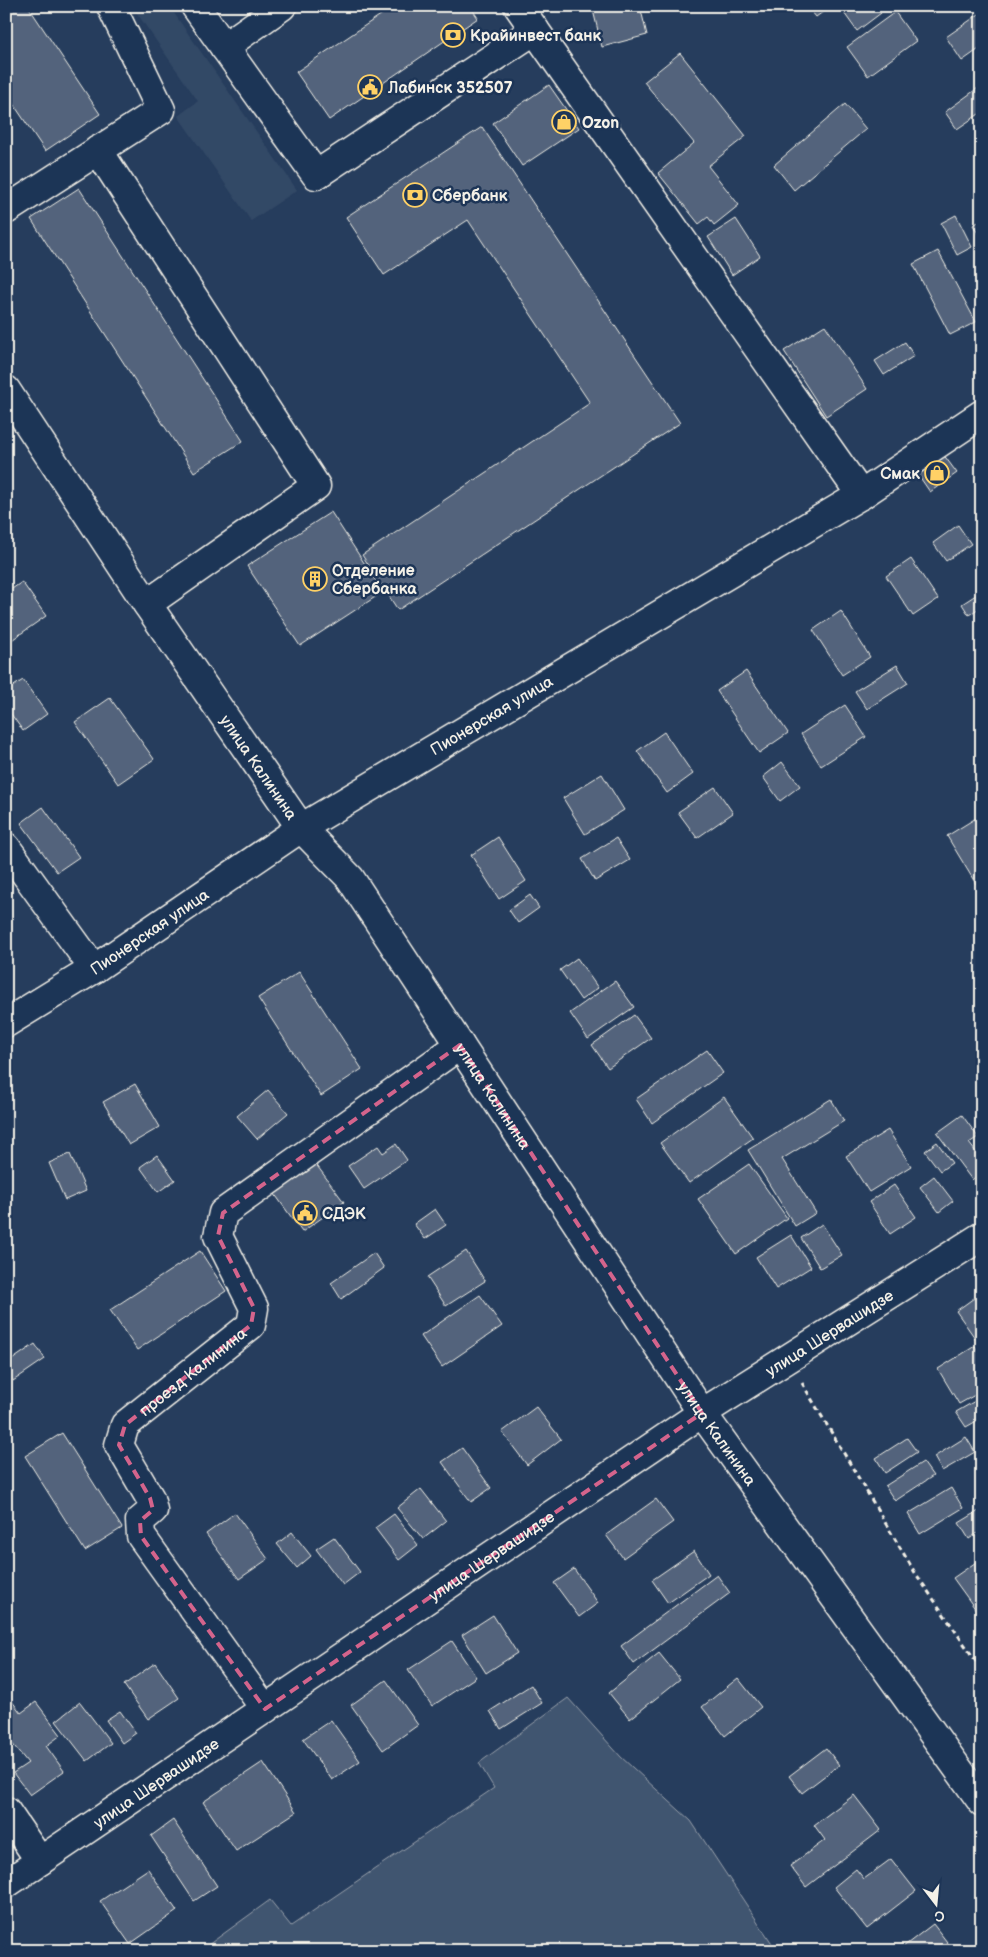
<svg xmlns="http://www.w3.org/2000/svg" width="988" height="1957" viewBox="0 0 988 1957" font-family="'Balsamiq Sans',sans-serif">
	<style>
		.built { fill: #334966 }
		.green { fill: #40546f; stroke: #9aa2ac }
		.building { fill: #52647b; stroke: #f4f1e8 }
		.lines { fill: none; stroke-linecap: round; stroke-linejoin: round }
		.minor-casing { stroke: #f4f1e8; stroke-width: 31 }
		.path { stroke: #f4f1e8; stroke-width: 3; stroke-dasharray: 5 4; stroke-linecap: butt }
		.minor { stroke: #1d3557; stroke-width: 28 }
		.marked { fill: none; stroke: #d4648c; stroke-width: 4; stroke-dasharray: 10 6; stroke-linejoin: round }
		.labels { text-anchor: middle; stroke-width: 5; stroke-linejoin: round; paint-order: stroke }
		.poi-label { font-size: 16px; font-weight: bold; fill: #f4f1e8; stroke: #1d3557; text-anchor: start }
		.street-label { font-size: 16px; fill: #f4f1e8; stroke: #1d3557 }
	</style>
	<rect width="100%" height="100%" fill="#263d5d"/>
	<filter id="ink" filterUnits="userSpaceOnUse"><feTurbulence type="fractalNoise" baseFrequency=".02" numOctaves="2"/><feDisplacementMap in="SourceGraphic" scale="10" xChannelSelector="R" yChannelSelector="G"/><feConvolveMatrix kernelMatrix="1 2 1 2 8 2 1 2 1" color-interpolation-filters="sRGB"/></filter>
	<g filter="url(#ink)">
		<path class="built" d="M132,6H169L297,190L251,221L178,116L198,101Z"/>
		<path class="green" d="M568,1698L621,1757L691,1821L777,1951H212L208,1945L270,1900L291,1926L494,1788L479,1763Z"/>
		<path class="building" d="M6,6H28L100,114L45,151L6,93Z
			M394,6H470L478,18L329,120L296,72Z
			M592,6H640L647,35L602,47Z
			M807,6H831L816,17Z
			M839,6H877L881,13L857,31Z
			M895,12L916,41L868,76L847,47Z
			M982,12V47L962,61L946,37Z
			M680,53L746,136L708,166L739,205L714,225L708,217L699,224L658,173L694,143L644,82Z
			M549,85L579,128L522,166L493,123Z
			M982,85V112L957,129L945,112Z
			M845,104L866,129L794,190L774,165Z
			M482,127L680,423L398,610L362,555L590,403L468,220L384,275L346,217Z
			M79,188L243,441L194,472L31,219Z
			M956,215L972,247L957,255L941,223Z
			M736,219L760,256L732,275L708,237Z
			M982,220V240L973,225Z
			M938,251L976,322L950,335L913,264Z
			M825,325L867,389L826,416L784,351Z
			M905,342L914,356L884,375L875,361Z
			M943,454L957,473L930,492L917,473Z
			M331,512L383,592L300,646L247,566Z
			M958,525L971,544L946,561L933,543Z
			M911,559L938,599L913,616L886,576Z
			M22,582L46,616L6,644V593Z
			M982,591V606L969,615L962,604Z
			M841,611L870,657L842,675L813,630Z
			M897,665L908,683L867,709L855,691Z
			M746,671L788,733L759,753L717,691Z
			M23,680L47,714L23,731L6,707V691Z
			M110,698L154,759L118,784L75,722Z
			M845,705L866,737L821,766L801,734Z
			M664,732L693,774L667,793L637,751Z
			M782,762L800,786L780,801L763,777Z
			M602,774L624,810L585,834L563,798Z
			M715,787L733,813L697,838L678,812Z
			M43,807L79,857L57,872L21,823Z
			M981,815L982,881L976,884L947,836Z
			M498,837L526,881L499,899L471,855Z
			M616,838L630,860L595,881L582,859Z
			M530,895L539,908L518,923L509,910Z
			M577,958L598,988L581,1000L560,970Z
			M299,972L362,1069L321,1096L258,998Z
			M615,981L634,1007L588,1039L570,1013Z
			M634,1015L651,1038L608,1068L592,1045Z
			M707,1050L723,1073L652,1123L636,1099Z
			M135,1084L160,1127L129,1145L103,1102Z
			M268,1090L288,1113L257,1139L237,1116Z
			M724,1097L753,1138L689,1183L660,1143Z
			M831,1099L844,1121L782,1159L816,1213L795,1226L748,1150Z
			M962,1115L978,1137L969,1143L982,1160V1172L972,1180L937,1133Z
			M888,1130L911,1166L869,1192L846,1156Z
			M937,1142L952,1163L940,1171L925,1151Z
			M396,1144L407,1160L364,1189L348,1166L378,1146L383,1153Z
			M70,1154L86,1191L65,1200L49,1163Z
			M157,1155L175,1180L158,1192L140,1167Z
			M315,1163L344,1202L302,1232L274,1193Z
			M749,1164L787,1218L736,1254L698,1199Z
			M934,1176L953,1201L939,1212L920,1187Z
			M894,1185L916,1217L890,1234L869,1202Z
			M435,1209L446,1225L425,1239L414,1224Z
			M822,1224L842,1255L820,1268L801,1238Z
			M791,1235L811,1267L776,1289L756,1257Z
			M200,1251L226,1291L137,1350L110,1310Z
			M466,1251L485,1281L446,1306L427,1277Z
			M374,1253L384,1268L341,1299L331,1283Z
			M480,1295L502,1326L442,1367L421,1336Z
			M974,1298L982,1310V1333L975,1338L956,1311Z
			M35,1344L45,1359L13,1381L6,1370V1364Z
			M975,1346L982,1358V1391L959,1404L938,1369Z
			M982,1397V1418L966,1427L956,1412Z
			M536,1407L561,1439L527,1465L502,1432Z
			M62,1433L122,1528L85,1551L25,1456Z
			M966,1437L975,1452L942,1471L934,1457Z
			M907,1438L917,1452L885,1473L876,1458Z
			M462,1448L491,1488L471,1502L442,1462Z
			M923,1462L933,1476L895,1501L885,1486Z
			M951,1488L963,1508L920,1534L908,1514Z
			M421,1489L446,1521L423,1539L397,1508Z
			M656,1499L673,1522L623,1558L606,1535Z
			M982,1509V1530L969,1539L959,1523Z
			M235,1513L268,1559L239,1579L206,1534Z
			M394,1514L418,1545L399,1560L375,1528Z
			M292,1532L311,1556L297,1568L277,1544Z
			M334,1537L360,1572L343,1585L316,1549Z
			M694,1551L709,1574L668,1603L652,1580Z
			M982,1558V1613L979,1614L953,1578Z
			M574,1569L598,1603L579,1617L554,1583Z
			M717,1575L730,1593L634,1664L621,1646Z
			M493,1615L517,1653L486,1673L462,1635Z
			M452,1641L476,1677L432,1706L408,1670Z
			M659,1653L680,1679L630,1719L609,1693Z
			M155,1663L179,1698L148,1719L124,1685Z
			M738,1678L761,1707L725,1736L702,1707Z
			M386,1680L418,1725L383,1750L351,1705Z
			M531,1685L542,1703L501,1729L490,1711Z
			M8,1696L21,1713L36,1702L61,1735L46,1746L64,1771L30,1795L13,1773L28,1763L6,1736V1697Z
			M80,1702L111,1743L87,1761L56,1721Z
			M120,1711L136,1733L122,1743L106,1720Z
			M331,1720L360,1761L332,1780L303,1739Z
			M826,1748L839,1765L802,1793L789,1776Z
			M263,1762L296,1812L236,1851L203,1802Z
			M854,1795L881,1830L806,1887L790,1866L825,1840L814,1825Z
			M173,1820L217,1886L194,1901L151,1836Z
			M891,1859L916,1891L867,1929L834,1887L856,1869L864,1879Z
			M148,1869L177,1911L130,1944L100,1901Z
			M933,1924L954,1951H906L903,1947Z"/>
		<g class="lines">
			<g class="minor-casing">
				<g id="minor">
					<path d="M195,6L316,175L535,30"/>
					<path d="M518,6L861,495"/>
					<path d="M224,47L282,6"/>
					<path d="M98,150L316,486L147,604"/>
					<path d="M6,210L161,110L111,6"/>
					<path id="s1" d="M6,390L147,604L301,828L350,878L702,1413L982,1802"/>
					<path d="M6,847L94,969"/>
					<path id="s2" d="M6,1023L94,969L301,828L861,495L982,414"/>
					<path id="s3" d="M265,1709L141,1536L140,1521L153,1510L150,1498L119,1445L125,1425L251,1325L254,1308L218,1236L223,1213L460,1045"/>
					<path d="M6,1811L40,1861"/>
					<path id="s4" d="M6,1884L702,1413L982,1236"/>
				</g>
			</g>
			<path class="path" d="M802,1383L914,1571L982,1670"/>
			<use href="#minor" class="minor"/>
		</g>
	</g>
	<path class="marked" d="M460,1045L702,1413L265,1709L141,1536L140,1521L153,1510L150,1498L119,1445L125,1425L251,1325L254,1308L218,1236L223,1213Z"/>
	<defs>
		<g id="bank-ring" transform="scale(1.25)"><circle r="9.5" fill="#1d3557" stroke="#ffd166" stroke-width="1.5"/><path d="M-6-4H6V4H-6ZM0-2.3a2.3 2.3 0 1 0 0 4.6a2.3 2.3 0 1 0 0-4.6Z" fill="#ffd166"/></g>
		<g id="civic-ring" transform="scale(1.25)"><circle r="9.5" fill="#1d3557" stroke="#ffd166" stroke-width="1.5"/><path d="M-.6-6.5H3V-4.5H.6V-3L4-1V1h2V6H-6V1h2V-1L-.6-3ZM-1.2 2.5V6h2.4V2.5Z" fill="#ffd166"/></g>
		<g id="shop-ring" transform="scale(1.25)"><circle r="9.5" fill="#1d3557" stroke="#ffd166" stroke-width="1.5"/><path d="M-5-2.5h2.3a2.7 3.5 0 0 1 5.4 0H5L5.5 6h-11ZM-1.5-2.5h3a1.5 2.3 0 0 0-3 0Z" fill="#ffd166"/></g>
		<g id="building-ring" transform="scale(1.25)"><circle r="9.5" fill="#1d3557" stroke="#ffd166" stroke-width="1.5"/><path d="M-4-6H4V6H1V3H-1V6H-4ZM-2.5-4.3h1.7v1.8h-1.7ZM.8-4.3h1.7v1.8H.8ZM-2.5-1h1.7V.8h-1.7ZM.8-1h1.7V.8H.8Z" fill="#ffd166"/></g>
	</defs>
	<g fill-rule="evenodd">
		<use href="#bank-ring" x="453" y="35"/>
		<use href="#civic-ring" x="370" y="87"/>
		<use href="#shop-ring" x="564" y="122"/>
		<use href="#bank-ring" x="415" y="195"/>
		<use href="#shop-ring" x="937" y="473"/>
		<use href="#building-ring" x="315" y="579"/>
		<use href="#civic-ring" x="305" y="1213"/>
	</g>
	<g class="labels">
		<g class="poi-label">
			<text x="470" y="41">Крайинвест банк</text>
			<text x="388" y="93">Лабинск 352507</text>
			<text x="582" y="128">Ozon</text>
			<text x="432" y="201">Сбербанк</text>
			<text x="920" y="479" text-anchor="end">Смак</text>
			<text x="332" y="576">Отделение<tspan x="332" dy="18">Сбербанка</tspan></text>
			<text x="322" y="1219">СДЭК</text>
		</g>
		<g class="street-label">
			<text dy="6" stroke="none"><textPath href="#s2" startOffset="575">Пионерская улица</textPath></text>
			<text dy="6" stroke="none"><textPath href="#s1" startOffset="454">улица Калинина</textPath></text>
			<text dy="6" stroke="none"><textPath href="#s2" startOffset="170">Пионерская улица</textPath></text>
			<text dy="6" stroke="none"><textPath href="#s1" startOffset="859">улица Калинина</textPath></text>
			<text dy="6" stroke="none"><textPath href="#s4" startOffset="991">улица Шервашидзе</textPath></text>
			<text dy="6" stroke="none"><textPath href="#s3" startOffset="426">проезд Калинина</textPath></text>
			<text dy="6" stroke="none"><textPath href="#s1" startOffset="1264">улица Калинина</textPath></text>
			<text dy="6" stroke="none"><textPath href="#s4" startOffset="586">улица Шервашидзе</textPath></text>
			<text dy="6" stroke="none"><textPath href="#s4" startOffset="181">улица Шервашидзе</textPath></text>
		</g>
	</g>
	<rect width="988" height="1957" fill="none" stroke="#1d3557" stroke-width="25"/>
	<rect x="12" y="12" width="963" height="1932" fill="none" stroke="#f4f1e8" stroke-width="2" filter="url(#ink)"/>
	<g transform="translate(936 1904) rotate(164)" stroke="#1d3557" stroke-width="4" paint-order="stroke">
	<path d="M0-4L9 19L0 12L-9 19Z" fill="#f4f1e8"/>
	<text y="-8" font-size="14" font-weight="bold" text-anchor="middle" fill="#f4f1e8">С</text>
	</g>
</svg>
